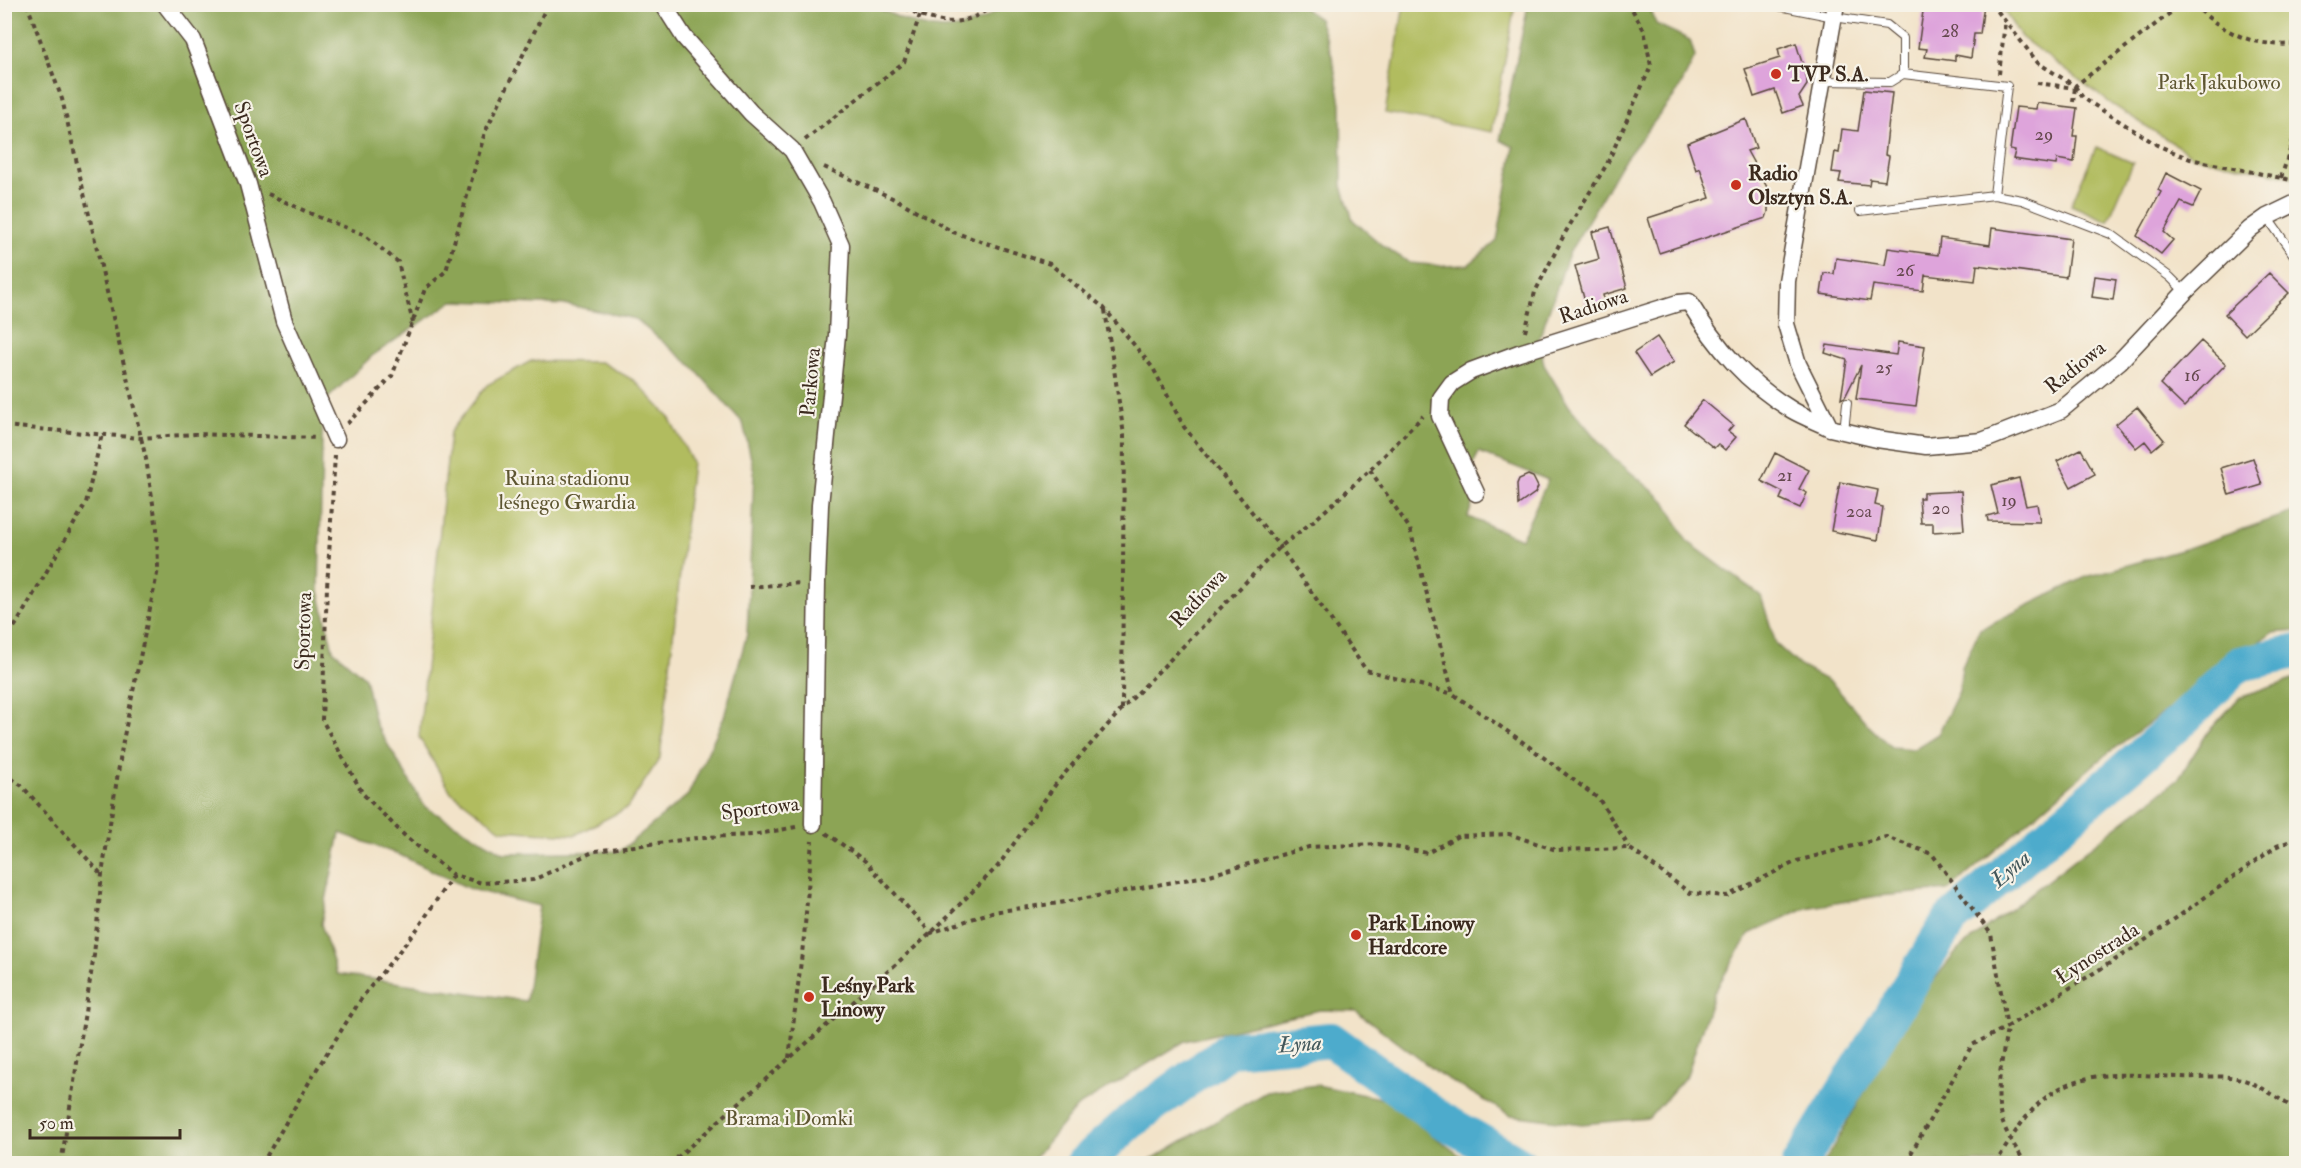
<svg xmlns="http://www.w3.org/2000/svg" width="2301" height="1168" viewBox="0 0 2301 1168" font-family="'IM FELL Double Pica',serif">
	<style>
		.green { fill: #b1bc5e; stroke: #76733e; stroke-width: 1.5 }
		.forest { fill: #8ca455; stroke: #64673a; stroke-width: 1.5; fill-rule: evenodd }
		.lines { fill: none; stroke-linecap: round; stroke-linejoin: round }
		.river { stroke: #4eabcc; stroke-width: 36 }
		.building { fill: #dea4db }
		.lane-casing { stroke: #564638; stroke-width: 10 }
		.street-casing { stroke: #564638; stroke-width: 19 }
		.path { stroke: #564638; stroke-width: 4; stroke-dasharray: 4.5 4.5; stroke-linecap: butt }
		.lane { stroke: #fff; stroke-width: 8 }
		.street { stroke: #fff; stroke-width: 16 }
		.poi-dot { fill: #c8321e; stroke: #f7f3e8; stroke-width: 2 }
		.labels { text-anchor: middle; stroke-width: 4.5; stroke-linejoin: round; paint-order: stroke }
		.number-label { font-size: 18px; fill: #64484d }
		.poi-label { font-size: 21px; font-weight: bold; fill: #3b2a1e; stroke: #f7f3e8; text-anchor: start }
		.park-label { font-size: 21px; fill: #5e5631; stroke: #f7f3e8 }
		.street-label { font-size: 21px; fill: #3b2a1e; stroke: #f7f3e8 }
		.water-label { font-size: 22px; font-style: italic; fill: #42575b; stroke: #f7f3e8 }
	</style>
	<rect width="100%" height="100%" fill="#f7f3e8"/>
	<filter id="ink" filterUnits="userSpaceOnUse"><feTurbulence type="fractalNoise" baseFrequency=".0167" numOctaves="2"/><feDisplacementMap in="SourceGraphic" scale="12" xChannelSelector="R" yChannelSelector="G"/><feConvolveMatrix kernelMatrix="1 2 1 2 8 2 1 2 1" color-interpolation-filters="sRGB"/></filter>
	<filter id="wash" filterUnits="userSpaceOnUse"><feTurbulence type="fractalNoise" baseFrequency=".008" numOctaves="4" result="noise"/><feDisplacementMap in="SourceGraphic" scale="24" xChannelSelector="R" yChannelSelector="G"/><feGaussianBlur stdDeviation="1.35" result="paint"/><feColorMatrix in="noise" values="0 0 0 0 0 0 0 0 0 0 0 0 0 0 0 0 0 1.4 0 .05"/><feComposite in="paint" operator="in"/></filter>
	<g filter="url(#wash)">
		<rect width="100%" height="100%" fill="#f2e3c9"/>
		<path class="green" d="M1404,5H1515L1492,132L1385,113Z
			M2000,5H2296V178L2193,156L2113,105L2021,37Z
			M2096,147L2133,163L2108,221L2071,205Z
			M531,361L601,362L635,381L669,417L692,462L660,758L627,808L575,835L501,830L451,792L419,737L450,432L487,385Z"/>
		<path class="forest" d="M869,4C922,29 954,44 1005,5H1299L1319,19L1332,56L1341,103L1342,186L1353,220L1383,246L1410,263L1443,266L1468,265L1497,241L1514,147L1500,140L1528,5H1649L1656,24L1690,40L1695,57L1678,91L1622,163L1569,253L1539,339L1544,365L1569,406L1610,455L1665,501L1687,541L1761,596L1776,644L1800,666L1832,683L1870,727L1891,747L1914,749L1938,734L1959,691L1962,667L1980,629L2086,577L2188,548L2296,511V631L2272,633L2104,756L1949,890L1878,896L1805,908L1749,934L1714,992L1687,1075L1649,1118L1582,1124L1510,1115L1441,1075L1356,1011L1320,1010L1185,1041L1077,1107L1030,1163L5,1164V5ZM453,301L569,305L635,319L692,366L743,423L754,472L747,634L724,717L688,795L620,851L504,853L425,807L375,723L365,678L333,650L319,591L323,403L372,356ZM1479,452L1548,480L1521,539L1468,517L1479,483L1472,467ZM340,833L400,855L470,889L539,906L526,1001L337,974L321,924Z
			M2292,680H2296V1163H1824L1913,1006L1958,950L2178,779L2208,732L2239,698Z
			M1317,1085L1384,1099L1470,1163H1145L1266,1092Z"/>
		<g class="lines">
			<path class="river" d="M1083,1164L1131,1121L1230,1049L1331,1040L1440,1119L1519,1164
				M1799,1164L1950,920L2179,723L2239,664L2296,652"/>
		</g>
		<g id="blocks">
			<path class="building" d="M1924,4H1984L1980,34H1974L1971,58L1955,55V61L1925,57L1927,49L1918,48Z
				M1796,43L1807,79V85L1799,97L1803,106L1783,113L1775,90L1754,97L1745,69L1780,58L1778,49Z
				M1864,90L1892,93L1885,155L1889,156L1885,181L1870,179L1869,185L1839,182L1841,173L1832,172L1835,152L1839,153L1842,129L1858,131Z
				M2037,103L2077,108L2073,136H2077L2074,162L2057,159L2056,165L2013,159L2015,151L2010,150L2016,107L2036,109Z
				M1746,119L1756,148L1747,151L1768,189V212L1766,218L1659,253L1648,218L1710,198L1700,168L1696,170L1687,143Z
				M2166,173L2201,191L2193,207L2181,202L2164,232L2173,240L2161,254L2137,236L2161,192L2158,190Z
				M1610,227L1627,288L1603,295L1605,304L1587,309L1575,266L1599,259L1592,232Z
				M1992,228L2071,239L2066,277L1977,265L1975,281L1925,275L1923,291L1873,285L1870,301L1821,294L1824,273L1834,274L1836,258L1885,265L1888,248L1938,255L1940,238L1990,245Z
				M2269,273L2289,293L2245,335L2225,314Z
				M2095,276L2116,279L2113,300L2092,297Z
				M1657,337L1674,362L1650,377L1634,353Z
				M2201,341L2226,364L2184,407L2160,384Z
				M1898,342L1925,346L1916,406L1856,399L1861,365L1845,397L1841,399L1847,360L1825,353L1827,345L1896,355Z
				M1703,400L1733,425L1728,431L1736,437L1725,450L1718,444L1714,448L1684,424Z
				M2137,407L2164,440L2152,450L2145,441L2136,448L2116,424Z
				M2081,449L2095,474L2071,487L2057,461Z
				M1775,453L1809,470L1799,489L1807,493L1800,508L1780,499L1783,492L1761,481Z
				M2253,458L2262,485L2229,495L2221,468Z
				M1528,475L1533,477L1538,487L1535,493L1518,505L1517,484L1519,479Z
				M2019,478L2026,506L2037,504L2040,522L1988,521L1987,516L1998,513L1991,485Z
				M1840,482L1878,490L1875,505L1883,507L1878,540L1831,531Z
				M1961,491L1964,530L1933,532V523H1921L1919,498H1923V493Z"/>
		</g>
	</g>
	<g filter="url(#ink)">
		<use href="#blocks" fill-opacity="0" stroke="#564638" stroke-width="1.5"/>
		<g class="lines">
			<g class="lane-casing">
				<path id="lane" d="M1769,4L1834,17L1887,25L1903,38V74L1890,82L1823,81
					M1903,74L2007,86L1994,195
					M1860,211L1994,195L2022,200L2111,234L2170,277L2185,292
					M2267,217L2296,258
					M1844,431L1847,403"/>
			</g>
			<g class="street-casing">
				<path id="street" d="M165,4L193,40L248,184L284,321L336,439
					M663,4L684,37L751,113L792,150L822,202L841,245L837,335L820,505L817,582L813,824
					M1836,4L1787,281L1786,324L1798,364L1830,428L1877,439L1926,446L1982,441L2061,410L2120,361L2185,292L2250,229L2267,217L2296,203
					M1476,493L1440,416L1441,398L1452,383L1471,371L1519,353L1678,303L1689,302C1716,347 1747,383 1792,410C1804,417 1818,422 1830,428"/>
			</g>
			<path class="path" d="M27,4L62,99L146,459L157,529L158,569L123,741L102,874L94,955L61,1164
				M897,4C935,23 959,32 995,4
				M1992,4L2038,63L2075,86L2182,4
				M2194,4C2221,33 2257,48 2296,44
				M1999,74L2005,22
				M2037,83L2075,88
				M2075,86L2083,98L2157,145L2190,159L2296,181
				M2073,102L2075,88
				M805,140L904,62L920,15
				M824,167L899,201L953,232L1050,264L1104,308L1153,368L1184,427L1280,547L1366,670L1453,694
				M2281,178L2296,131
				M268,194L318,217L363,234L398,262L413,323
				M1105,310L1124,435L1122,709
				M1525,332L1535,292L1565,233L1607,164L1651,66L1644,30L1629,4
				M347,424L392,376L425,289L446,271L485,132L548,4
				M4,426L141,438L195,434L318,438
				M335,455L327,587L322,720L363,794L404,835L453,875L482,883L533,880L595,851L705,837L753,835L796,827
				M1370,470L1410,529L1453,694L1520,740L1599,799L1629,847
				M749,587L801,583
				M4,642L17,623L86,503L102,434
				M4,773L22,786L101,874
				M826,833L865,861L931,933L992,912L1059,903L1206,876L1309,847L1378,844L1427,853L1458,836L1509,834L1556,850L1629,848L1690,893L1727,896L1797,861L1886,837L1932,854L1991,934L2007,1027L1972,1045L1905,1164
				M789,1058L804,937L812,841
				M262,1164L315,1072L363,996L418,928L453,875
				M670,1164L931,933L998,866L1058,781L1122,709L1280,547L1316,519L1370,470L1423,416
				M1995,1164C2012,1138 2026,1110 2052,1093C2091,1067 2138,1076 2181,1077C2201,1078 2221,1074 2241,1079C2261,1085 2279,1099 2296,1110
				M2026,1164C2016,1148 2004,1132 2000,1113C1995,1086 2004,1054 2007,1027L2134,948L2277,846L2296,839"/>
			<use href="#lane" class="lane"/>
			<use href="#street" class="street"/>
		</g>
	</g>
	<g class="poi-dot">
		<circle cx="1776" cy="74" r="6"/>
		<circle cx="1736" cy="185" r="6"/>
		<circle cx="1356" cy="935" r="6"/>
		<circle cx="809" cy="997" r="6"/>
	</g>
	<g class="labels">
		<g class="number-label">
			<text x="1950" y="37">28</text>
			<text x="2044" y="140">29</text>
			<text x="1905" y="276">26</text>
			<text x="1884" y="373">25</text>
			<text x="2192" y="381">16</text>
			<text x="1785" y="481">21</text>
			<text x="2009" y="506">19</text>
			<text x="1941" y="514">20</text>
			<text x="1859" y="517">20a</text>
		</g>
		<g class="poi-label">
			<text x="1788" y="81">TVP S.A.</text>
			<text x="1748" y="180">Radio<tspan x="1748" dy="24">Olsztyn S.A.</tspan></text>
			<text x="1368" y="930">Park Linowy<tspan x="1368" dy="24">Hardcore</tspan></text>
			<text x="821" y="992">Leśny Park<tspan x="821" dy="24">Linowy</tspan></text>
		</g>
		<g class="park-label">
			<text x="2219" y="89">Park Jakubowo</text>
			<text x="567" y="485">Ruina stadionu<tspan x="567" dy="24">leśnego Gwardia</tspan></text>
			<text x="789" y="1125">Brama i Domki</text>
		</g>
		<g class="street-label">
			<text transform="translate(254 139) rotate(70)" y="7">Sportowa</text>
			<text transform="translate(1593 306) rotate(-18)" y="7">Radiowa</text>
			<text transform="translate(2075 367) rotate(-39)" y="7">Radiowa</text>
			<text transform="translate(810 382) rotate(-85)" y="7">Parkowa</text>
			<text transform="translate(1198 598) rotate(-47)" y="7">Radiowa</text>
			<text transform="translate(303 631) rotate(-88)" y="7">Sportowa</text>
			<text transform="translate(760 808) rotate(-7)" y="7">Sportowa</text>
			<text transform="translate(2097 953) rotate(-33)" y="7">Łynostrada</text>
		</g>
		<g class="water-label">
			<text transform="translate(2010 868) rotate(-41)" y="8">Łyna</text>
			<text transform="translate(1300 1043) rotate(-4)" y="8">Łyna</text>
		</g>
	</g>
	<rect width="2301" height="1168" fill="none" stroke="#f7f3e8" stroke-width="24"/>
	<path d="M30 1129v9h150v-9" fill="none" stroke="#3b2a1e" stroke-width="3"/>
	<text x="39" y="1129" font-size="18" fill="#3b2a1e" stroke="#f7f3e8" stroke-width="4.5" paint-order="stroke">50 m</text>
</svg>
